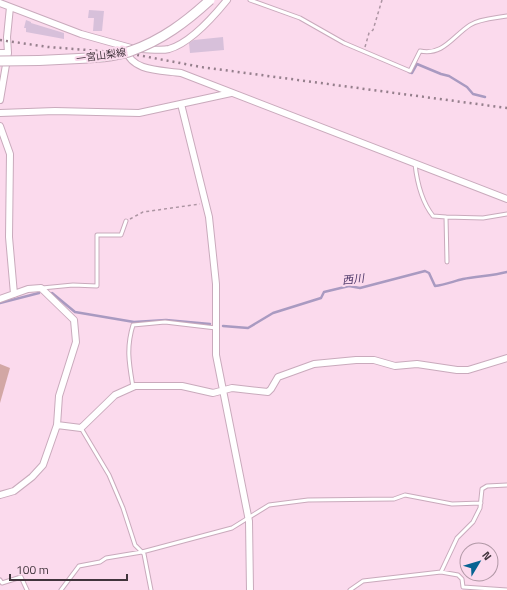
<svg xmlns="http://www.w3.org/2000/svg" width="507" height="590" viewBox="0 0 507 590" font-family="'Titillium Web','Noto Sans JP',sans-serif">
	<style>
		.green { fill: #d2a7a4 }
		.lines { fill: none; stroke-linecap: round; stroke-linejoin: round }
		.stream { stroke: #a99ac1; stroke-width: 2.5 }
		.building { fill: #d7c0da }
		.lane-casing { stroke: #c9aabc; stroke-width: 5 }
		.street-casing { stroke: #c9aabc; stroke-width: 8 }
		.path { stroke: #ac94a2; stroke-width: 1.5; stroke-dasharray: 3 3; stroke-linecap: butt }
		.lane { stroke: #fff; stroke-width: 3 }
		.street { stroke: #fff; stroke-width: 6 }
		.rail { stroke: #957f8c; stroke-width: 2.5; stroke-dasharray: 2 4; stroke-linecap: butt }
		.secondary-bridge-casing { stroke: #c9aabc; stroke-width: 11; stroke-linecap: butt }
		.secondary-bridge { stroke: #fff; stroke-width: 9 }
		.labels { text-anchor: middle; stroke-width: 4; stroke-linejoin: round; paint-order: stroke }
		.street-label { font-size: 10px; fill: #41343c; stroke: #fbdaed }
		.water-label { font-size: 11px; font-style: italic; fill: #4b3668; stroke: #fbdaed }
	</style>
	<rect width="100%" height="100%" fill="#fbdaed"/>
	<path class="green" d="M0,364L10,368L0,403Z"/>
	<g class="lines">
		<path class="stream" d="M409,72L412,73L417,64L441,74L449,76L467,87L473,94L485,97
			M52,293L75,312L134,322L166,320L210,324
			M0,303L39,293
			M223,326L248,328L273,313L321,298L324,292L349,286L360,288L425,271L429,273L435,286C445,285 454,281 463,279C477,276 492,276 507,272"/>
	</g>
	<path class="building" d="M89,10L104,11L102,31H93L94,18H88Z
		M26,20L31,22V23L64,33V39L26,32V28H24Z
		M223,37L224,50L190,53L189,43L194,40Z"/>
	<g class="lines">
		<g class="lane-casing">
			<path id="lane" d="M250,0L300,18L344,43L410,71L420,51C443,56 453,36 470,25C479,19 496,18 507,16
				M415,164C417,182 422,202 433,216L446,217
				M447,262L446,217L483,218L507,214
				M42,288L73,285L97,286V235H121L126,221
				M133,387C129,363 126,348 133,325L165,322L216,328
				M81,428L109,475L123,508L135,545L144,554L151,590
				M441,572L457,538L473,522L480,508L482,489L487,486L507,485
				M0,580L2,583L21,577L27,590
				M61,590L79,566L100,562L106,558L142,552L232,528L269,505L308,500L394,499L405,495L452,504L481,503
				M350,590L363,581L441,572L458,575L462,579L463,587L507,590"/>
		</g>
		<g class="street-casing">
			<path id="street" d="M0,3L81,34L131,48
				M141,49C149,49 161,51 169,49C190,43 214,16 227,0
				M126,50C132,72 162,70 181,73L507,199
				M0,53H8
				M0,100L8,53L7,37L10,7
				M181,104L209,217L216,284V355L249,521L250,590
				M0,113L55,111L139,113L231,93
				M0,126L10,154L9,237L14,294
				M0,299L28,289L41,288L74,320L76,342L59,396L57,425L43,465L32,477L14,491L0,495
				M57,425L81,428L115,395L135,386H182L213,393L232,388L268,392L271,389L278,377L314,364L356,360H374L395,366L417,364L457,370H468L507,358"/>
		</g>
		<path class="path" d="M365,47L369,33L373,30L382,0
			M130,219L143,212L200,204"/>
		<use href="#lane" class="lane"/>
		<use href="#street" class="street"/>
		<path class="rail" d="M0,40L48,47L127,53L201,67L507,108"/>
		<g class="secondary-bridge-casing">
			<path id="secondary-bridge" d="M0,61C30,61 59,60 89,58C102,57 118,56 131,51C162,40 186,22 210,0"/>
		</g>
		<use href="#secondary-bridge" class="secondary-bridge"/>
	</g>
	<g class="labels">
		<g class="street-label">
			<text transform="translate(101 55) rotate(-8)" y="4">一宮山梨線</text>
		</g>
		<g class="water-label">
			<text transform="translate(353 279) rotate(-6)" y="4">西川</text>
		</g>
	</g>
	<g transform="translate(479 562) rotate(52)"><circle r="19" fill="#fbdaed" stroke="#b198a6"/>
	<path d="M0-3L7 15L0 10L-7 15Z" fill="#076393"/>
	<text y="-6" font-size="11" font-weight="bold" text-anchor="middle" fill="#41343c">N</text>
	</g>
	<path d="M10 574v6h117v-6" fill="none" stroke="#41343c" stroke-width="2"/>
	<text x="16" y="574" font-size="12" fill="#41343c" stroke="#fbdaed" stroke-width="3" paint-order="stroke">100 m</text>
</svg>
